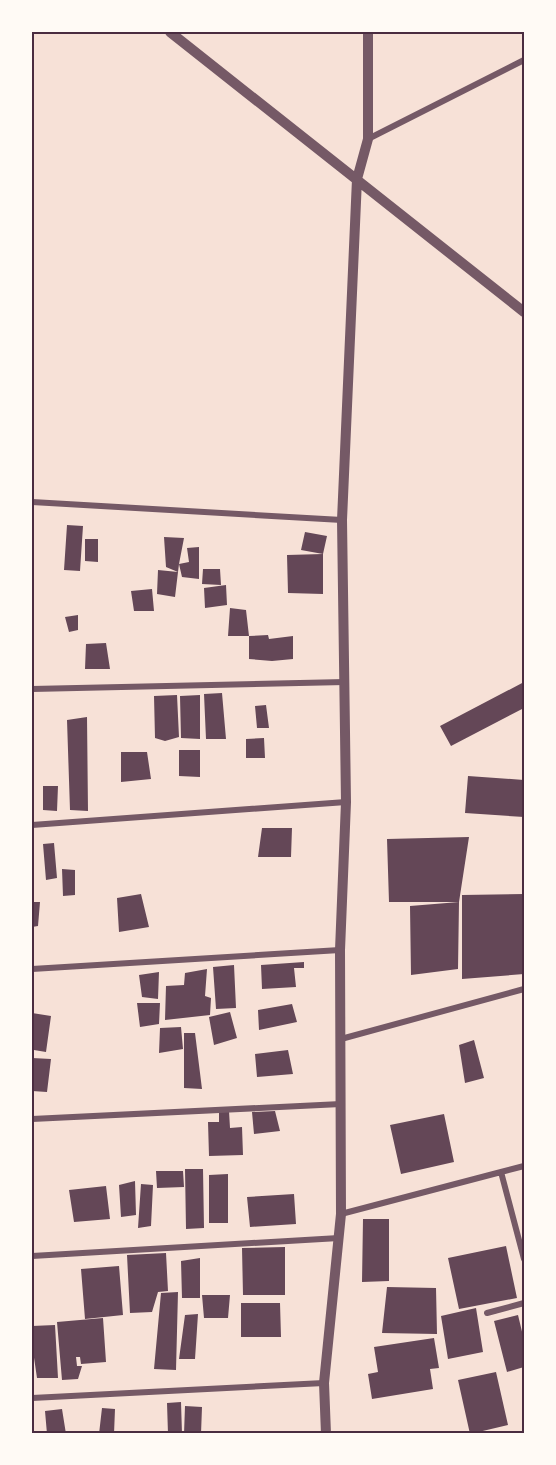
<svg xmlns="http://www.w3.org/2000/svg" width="556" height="1465" viewBox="0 0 556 1465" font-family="Literata,serif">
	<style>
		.building { fill: #644757 }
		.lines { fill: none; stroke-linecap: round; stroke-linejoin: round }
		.minor { stroke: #755966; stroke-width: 6 }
		.tertiary { stroke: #755966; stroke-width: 10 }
		.neatline { fill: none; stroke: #4a2c40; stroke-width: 2 }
	</style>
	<rect width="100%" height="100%" fill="#f7e1d7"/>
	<path class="building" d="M67,525L83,526L80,571L64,570Z
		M305,532L327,536L323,554L301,550Z
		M164,537L184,538L179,564L189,562L187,548L199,547V579L182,577L179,564L178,572L166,567Z
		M85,539H98V562L85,561Z
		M323,554V594L288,593L287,555Z
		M203,569H220L221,585L202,584Z
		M158,570L178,572L175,597L157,594Z
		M226,585L227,605L205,608L204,588Z
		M152,589L154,611H134L131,591Z
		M230,608L246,610L249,636H228Z
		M78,615V630L69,632L65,617Z
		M268,635L269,639L293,636V659L272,661L249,659V636Z
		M106,643L110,669H85L86,644Z
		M524,682V708L451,746L440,726Z
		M222,693L226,739H206L204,694Z
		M177,695L179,737L165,741L155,738L154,696Z
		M200,695V739L181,738L180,696Z
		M266,705L269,728H257L255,706Z
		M87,717L88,811L70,810L67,720Z
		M264,738L265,758H246V739Z
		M179,750H200V777L179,776Z
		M121,752H147L151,779L121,782Z
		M468,776L524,780V817L465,813Z
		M43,786H58L57,811L43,810Z
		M262,828H292L291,857H258Z
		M469,837L459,902H389L387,839Z
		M54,843L57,878L46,880L43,844Z
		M62,869L75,870V895L63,896Z
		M141,894L149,927L119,932L117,898Z
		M524,894V974L462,979V895Z
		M32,902H40L38,926L32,927Z
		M459,902L458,969L411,975L410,906Z
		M304,962V968H294L296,987L262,989L261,965Z
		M234,965L236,1008L216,1009L213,967Z
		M207,969L205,996L211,998L210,1015L165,1020L166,986L184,985L185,973Z
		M159,972L158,999L142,997L139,975Z
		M137,1003H160L159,1024L140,1027Z
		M292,1004L297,1022L259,1030L258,1010Z
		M230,1012L237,1038L214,1045L209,1017Z
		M32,1013L51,1016L46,1052L34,1050V1045H32Z
		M181,1027L183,1049L159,1053L160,1028Z
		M184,1033H195L202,1089L184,1088Z
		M474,1040L484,1078L465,1083L459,1045Z
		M288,1050L293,1074L257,1077L255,1054Z
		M32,1058L51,1059L47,1092L32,1091Z
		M229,1111L230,1128L242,1127L243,1155L209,1156L208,1122H219V1112Z
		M275,1111L280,1131L254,1134L252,1112Z
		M444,1114L454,1162L401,1174L390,1125Z
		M185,1169H203L204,1228L186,1229Z
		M156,1171H183L184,1187L157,1188Z
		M228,1174V1223H209V1175Z
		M135,1181L136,1215L121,1217L119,1185Z
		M141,1184L153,1185L151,1226L138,1228Z
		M106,1186L110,1219L74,1222L69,1190Z
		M294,1194L296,1224L250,1227L247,1197Z
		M363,1219H389V1281L362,1282Z
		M506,1246L517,1298L459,1309L448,1258Z
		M285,1247V1295H243L242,1248Z
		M166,1253L168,1291L158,1292L152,1312L130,1313L127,1255Z
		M200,1258V1298H182L181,1261Z
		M119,1266L123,1315L85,1319L81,1269Z
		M387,1287L436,1288L437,1334L382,1333Z
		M178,1292L176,1370L154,1369L161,1293Z
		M202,1295H230L228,1318H204Z
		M241,1303H280L281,1337H241Z
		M476,1308L483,1352L448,1359L441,1316Z
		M198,1314L195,1359H179L185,1315Z
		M518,1315L524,1340V1367L507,1372L494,1321Z
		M103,1318L106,1362L81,1364L80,1357H76L77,1366H82L78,1379L62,1380L57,1322Z
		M55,1325L58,1378H37L32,1344V1326Z
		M434,1338L439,1368L430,1369L433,1389L372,1399L368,1374L378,1372L374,1347Z
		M496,1372L508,1425L470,1434L458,1380Z
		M181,1402L182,1434H168L167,1403Z
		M185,1406L202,1407L201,1434H184Z
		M102,1408L115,1409L114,1434H99Z
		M62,1409L66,1434H47L45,1411Z"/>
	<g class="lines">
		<path class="minor" d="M368,139L524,60
			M32,502L342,520
			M32,689L345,682
			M32,825L346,802
			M32,969L340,950
			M341,1039L524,989
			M32,1119L341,1104
			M501,1172L524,1166
			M341,1214L501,1172L524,1259
			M32,1256L339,1238
			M487,1313L524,1303
			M32,1398L324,1383"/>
		<path class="tertiary" d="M170,32L524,312
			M326,1434L324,1383L341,1214L340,950L346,802L342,520L357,179L368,139V32"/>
	</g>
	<rect width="556" height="1465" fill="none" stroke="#fffaf5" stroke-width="66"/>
	<rect x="33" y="33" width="490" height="1399" class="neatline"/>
</svg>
